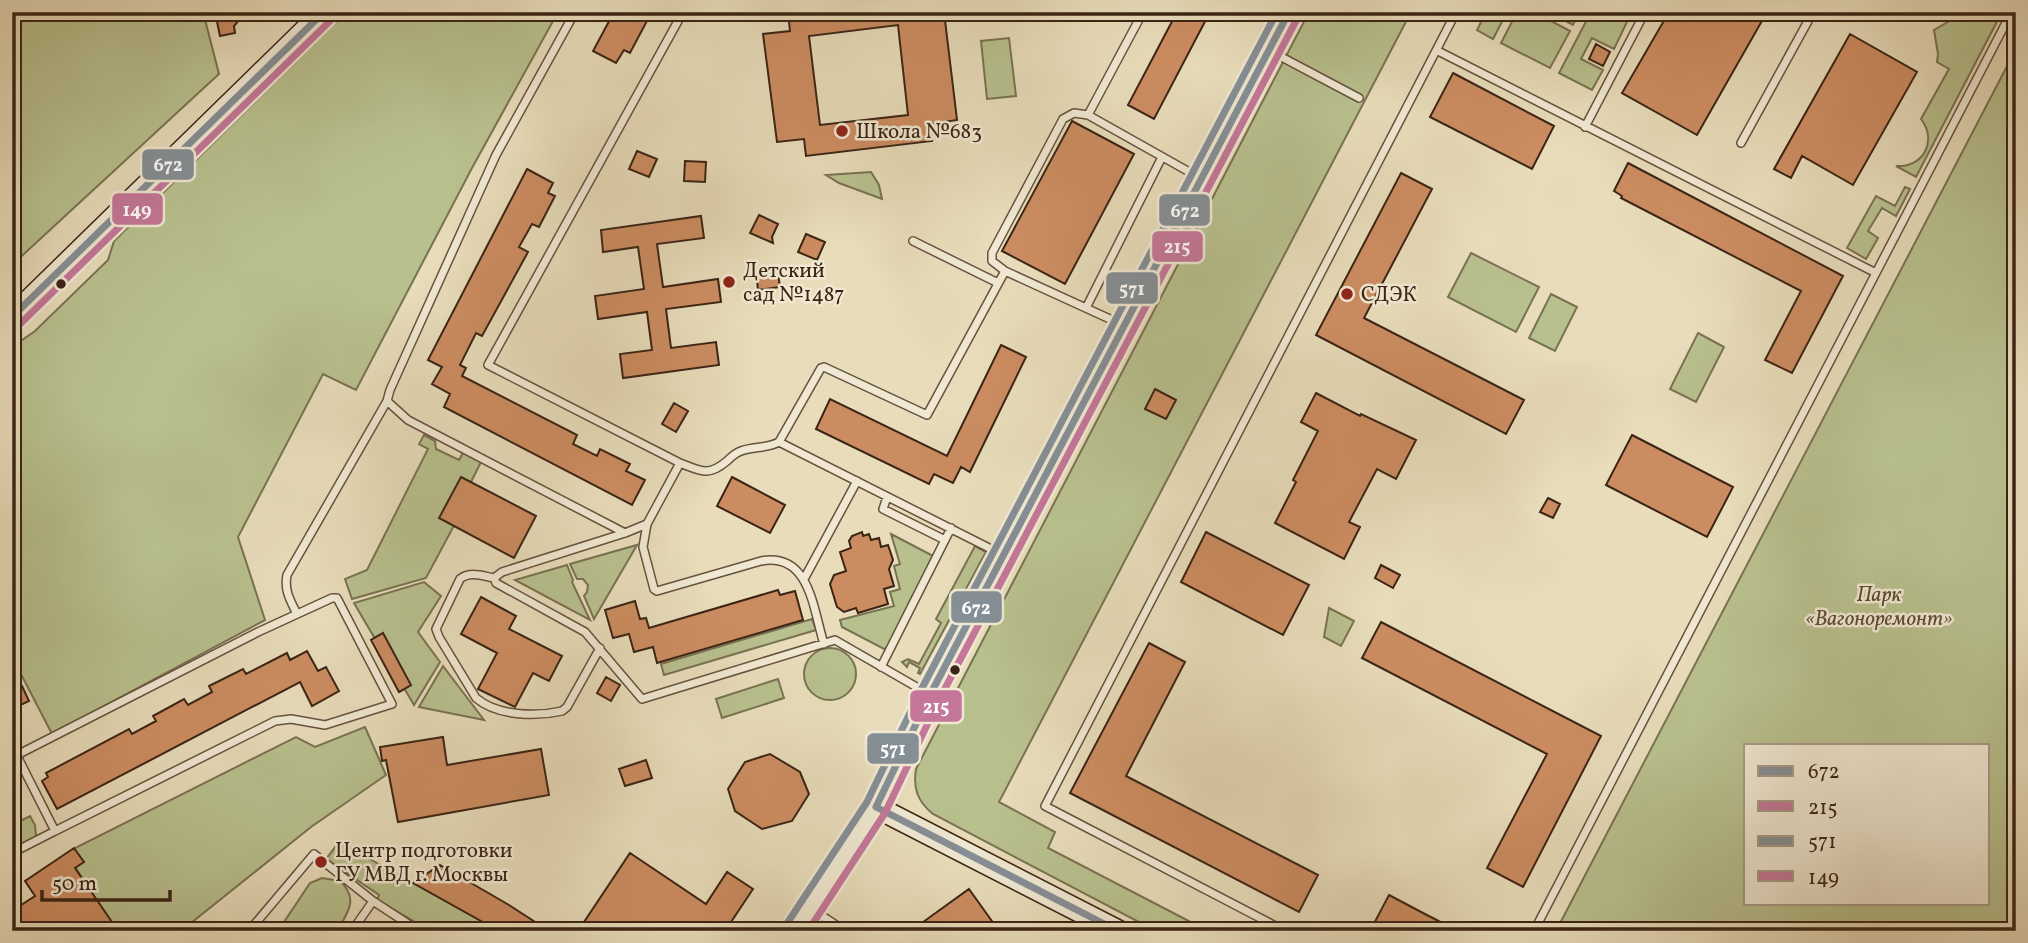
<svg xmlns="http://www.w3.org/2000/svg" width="2028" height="943" viewBox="0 0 2028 943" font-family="Vollkorn,serif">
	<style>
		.green { fill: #b8c08e; stroke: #797252; stroke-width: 2; fill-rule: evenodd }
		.building { fill: #cc8c61; stroke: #3a2415; stroke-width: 2; fill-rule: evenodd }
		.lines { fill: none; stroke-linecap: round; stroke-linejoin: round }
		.lane-casing { stroke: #66523e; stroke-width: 10 }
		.street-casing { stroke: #66523e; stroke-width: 17 }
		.secondary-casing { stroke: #3a2415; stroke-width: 24 }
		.lane { stroke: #f0e8d2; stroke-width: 7 }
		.street { stroke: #f0e8d2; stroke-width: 14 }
		.secondary { stroke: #f0e8d2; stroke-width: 21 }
		.bus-1-casing { stroke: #f0e8d2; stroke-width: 12 }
		.bus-2-casing { stroke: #f0e8d2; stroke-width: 12 }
		.bus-3-casing { stroke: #f0e8d2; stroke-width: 12 }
		.bus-4-casing { stroke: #f0e8d2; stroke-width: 12 }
		.bus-1 { stroke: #858f96; stroke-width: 7 }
		.bus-2 { stroke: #c47799; stroke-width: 7 }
		.bus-3 { stroke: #858f96; stroke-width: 7 }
		.bus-4 { stroke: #c47799; stroke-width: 7 }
		.poi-dot { fill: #8f2418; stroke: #f0e8d2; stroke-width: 2.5 }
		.bus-dot { fill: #3a2415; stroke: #f0e8d2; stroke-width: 2.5 }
		.labels { text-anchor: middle; stroke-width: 5; stroke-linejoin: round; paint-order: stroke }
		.poi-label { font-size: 21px; fill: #3a2415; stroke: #f0e8d2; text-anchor: start }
		.park-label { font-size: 21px; font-style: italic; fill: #5a4b33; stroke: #f0e8d2 }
		.line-badge { stroke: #f0e8d2; stroke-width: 2.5 }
		.badge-label { font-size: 19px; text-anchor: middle; font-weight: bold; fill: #fff }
	</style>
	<rect width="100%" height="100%" fill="#e8dcba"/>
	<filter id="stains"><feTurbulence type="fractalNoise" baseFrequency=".00286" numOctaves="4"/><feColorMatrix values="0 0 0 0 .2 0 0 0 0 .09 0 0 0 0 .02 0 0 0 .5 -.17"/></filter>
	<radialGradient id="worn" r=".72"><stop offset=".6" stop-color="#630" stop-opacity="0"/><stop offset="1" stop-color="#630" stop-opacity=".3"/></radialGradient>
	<path class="green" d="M12,12H203L219,74L12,265Z
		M346,12H558L472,168L356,390L323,374L238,537L265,620L52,734L22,676L12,680V347L35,331L108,260L114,241Z
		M1309,12H1411L999,802L1055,832L1048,848L1208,931H1156L933,814C917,801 913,788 916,769Z
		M1486,12H1507L1493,39L1477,30Z
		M1517,12H1534L1570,31L1550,68L1501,43Z
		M1548,12H1579L1573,25Z
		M1591,12H1607L1627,22L1614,49L1592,38L1581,59L1603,70L1592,90L1559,73Z
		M1965,12H2002L1916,177L1896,166C1923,168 1938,141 1921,119L1949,69L1937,62L1938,54L1934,30Z
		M1009,38L1016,96L987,99L981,41Z
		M2016,49V931H1556ZM1746,745H1988V903H1746Z
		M871,172L879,185L882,199L839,183L826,175Z
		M1905,187L1910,189L1896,216L1882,208L1868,231L1878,238L1866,259L1847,248L1876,196L1895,206Z
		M1471,253L1539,287L1516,332L1448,297Z
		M1551,294L1577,307L1555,351L1529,338Z
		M1698,333L1724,347L1696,402L1670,389Z
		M424,435L435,441L436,449L459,460L465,449L483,458L455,514L457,520L426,578L352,599L345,579L367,570L428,449L419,444Z
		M891,534L935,557L887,648L884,649L842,627L840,620L894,606L890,592L900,589L894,566L900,564Z
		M637,545L594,619L584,596L587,592L588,585L583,579H577L570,564Z
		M975,546L986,552L920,674L918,673L920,668L909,662L907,667L902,662L908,659L919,664L941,623L936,619Z
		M567,565L573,580L572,582L590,620L515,580Z
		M424,582L441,596L418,632L440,662L414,705L354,603Z
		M1329,608L1354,621L1341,646L1324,637Z
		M812,619L816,630L664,675L661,664Z
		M804 674a26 26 0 1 1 52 0a26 26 0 1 1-52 0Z
		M443,666L484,720L419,707Z
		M778,679L784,698L722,718L716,699Z
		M365,727L386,775L311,827L181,931H117L75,867V848L296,737L315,747Z
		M30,816L35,825L36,836L12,851V825Z
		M339,842L499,931H431L377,900L379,895L326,859Z
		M322,878L340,881C359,898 348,913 337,931H278L310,883Z"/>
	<path class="building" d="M215,12H246L234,26L235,33L220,36Z
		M614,12H635L648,19L630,53L624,50L616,63L593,51Z
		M788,12H944L957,120L930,124L932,141L806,156L804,139L777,142L763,34L790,31ZM898,25L908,115L820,125L809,36Z
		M1177,12H1210L1154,119L1128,105Z
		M1669,12H1767L1697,135L1622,93Z
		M1850,34L1917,72L1853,185L1802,156L1791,178L1774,169Z
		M1596,44L1610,52L1603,66L1589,59Z
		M1453,73L1554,126L1532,169L1430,117Z
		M1072,121L1134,154L1065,284L1002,251Z
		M637,151L657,159L649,177L629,169Z
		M685,161L706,162L705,182L684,181Z
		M1628,163L1843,276L1792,373L1765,360L1801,291L1621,198L1622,196L1614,191Z
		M527,169L553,183L548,193L555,196L539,227L532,224L519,247L528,252L482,336L476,333L460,365L466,368L462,376L577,435L573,444L597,456L600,449L630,464L626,471L645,480L632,505L444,407L450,394L432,384L442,367L428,360Z
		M1401,173L1432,189L1364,318L1524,400L1506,434L1316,335Z
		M759,215L778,224L772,237L773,243L750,233Z
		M701,216L704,238L657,244L663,287L718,279L721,302L666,309L671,348L716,342L719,365L623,378L620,354L652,350L647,312L598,319L595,296L644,289L638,247L603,252L601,230Z
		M806,234L825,242L817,260L798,252Z
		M777,267L780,287L758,290L756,270Z
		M1001,345L1026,357L970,472L961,467L953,483L934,474L929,484L816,429L830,399L947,456Z
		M1155,389L1176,400L1166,419L1145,409Z
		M1316,393L1360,416L1361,414L1416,440L1396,479L1377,469L1349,522L1360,527L1344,559L1275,523L1296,482L1293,480L1318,431L1301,422Z
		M674,403L688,411L676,432L662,424Z
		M1632,435L1733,487L1707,537L1606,485Z
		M461,477L536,516L514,558L439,518Z
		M732,477L785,505L770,533L717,506Z
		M1548,498L1560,504L1553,518L1540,512Z
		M862,532L863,536L869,534L871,540L879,538L881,547L888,545L893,560L889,569L894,586L884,589L888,604L858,613L856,608L844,612L837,607L830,584L834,575L846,571L840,552L851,548L849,541L852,536Z
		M1206,532L1309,585L1283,635L1181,582Z
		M1381,565L1400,575L1393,588L1375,578Z
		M778,590L780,595L795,591L803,620L657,663L653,647L634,652L629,634L613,638L605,610L635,601L640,619L646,618L649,628Z
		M481,597L516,616L509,629L562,656L549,681L533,673L515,707L478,689L497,653L461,634Z
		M1381,622L1601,736L1523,887L1487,868L1547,754L1362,658Z
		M383,633L411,685L399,692L371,640Z
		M1149,643L1185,662L1126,776L1318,875L1299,912L1070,793Z
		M307,651L318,671L326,667L339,691L312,706L300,682L57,809L42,781L48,777L46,773L129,729L132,734L156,721L153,716L184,699L188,705L212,692L209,686L243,669L246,674L287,653L290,660Z
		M606,677L620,685L611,701L597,693Z
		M22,686L29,701L12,709V691Z
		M443,737L447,765L541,749L549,795L398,822L386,760L382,761L380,747Z
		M770,754L800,772L809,794L792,821L762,829L735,811L728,789L745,762Z
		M646,760L652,778L625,786L619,769Z
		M74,848L84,862L75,868L114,925L106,931H12V911L35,896L25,881Z
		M630,853L706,904L727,872L753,889L725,931H578Z
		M440,865L509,905L549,931H499L413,883Z
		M969,889L999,931H911L930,917Z
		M1389,895L1423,913L1458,931H1370Z"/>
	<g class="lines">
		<g class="lane-casing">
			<path id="lane" d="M575,12L496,155L390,390L387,401L408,420L625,533
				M683,12L488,365L680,463C701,471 708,477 727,461C731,457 735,453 741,451C754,446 766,449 779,442L1001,554
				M1438,51L1876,273
				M1272,52L1359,98
				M1088,115L1200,178
				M1585,127L1645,12
				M1741,143L1813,12
				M913,241L998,283
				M1005,271L992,261V253L1063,119L1074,113L1088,115L1143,12
				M1086,308L1162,157
				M779,442L821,368L824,367L927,415L1005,271L1123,325
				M680,463L647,524L625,533L502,572L494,578L496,583L585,632L642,699L835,640L927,693
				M887,497L883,509L945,540
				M647,524L643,547L654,589L657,591L761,561C810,552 813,609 824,644
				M494,578C483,576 470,571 460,579L436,629L439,637L476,698C497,716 536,717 562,711L567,707L600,648
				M804,579L857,481
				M297,614C290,600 284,590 287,575L387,401
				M881,667L951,528
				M12,746L55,831L12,853
				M17,755L258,632L332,598H337L392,704L325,725L291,719L275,721L55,831
				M813,910L845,931
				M249,931L314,854L373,901
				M352,931L373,901L419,931
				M1285,931L1045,806L1456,12
				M1534,931L2010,15"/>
		</g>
		<g class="street-casing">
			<path id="street" d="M2010,12V15L2016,14"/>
		</g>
		<g class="secondary-casing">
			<path id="secondary" d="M12,317L324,12
				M876,807L1118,931
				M795,931L876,807L930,695L1289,12"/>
		</g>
		<use href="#lane" class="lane"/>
		<use href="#street" class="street"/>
		<use href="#secondary" class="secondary"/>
		<g class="bus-1-casing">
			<path id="bus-1" d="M12,317L324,12
				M876,807L930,695L1289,12
				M876,807L1118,931"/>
		</g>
		<g class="bus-2-casing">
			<path id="bus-2" d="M808,931L885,813L939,700L1298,17"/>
		</g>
		<g class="bus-3-casing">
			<path id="bus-3" d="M786,925L867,802L921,690L1277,12"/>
		</g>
		<g class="bus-4-casing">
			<path id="bus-4" d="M19,325L331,20"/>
		</g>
		<use href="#bus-1" class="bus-1"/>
		<use href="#bus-2" class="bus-2"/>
		<use href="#bus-3" class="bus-3"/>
		<use href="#bus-4" class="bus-4"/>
	</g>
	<g class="poi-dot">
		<circle cx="842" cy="131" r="7"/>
		<circle cx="729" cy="282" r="7"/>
		<circle cx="1347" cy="294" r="7"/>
		<circle cx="321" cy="862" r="7"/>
	</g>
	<g class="bus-dot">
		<circle cx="61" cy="284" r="6"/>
		<circle cx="955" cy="670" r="6"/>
	</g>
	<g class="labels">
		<g class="poi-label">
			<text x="856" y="138">Школа №683</text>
			<text x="743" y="277">Детский<tspan x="743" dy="24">сад №1487</tspan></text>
			<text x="1361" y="301">СДЭК</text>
			<text x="335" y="857">Центр подготовки<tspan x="335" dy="24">ГУ МВД г. Москвы</tspan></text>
		</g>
		<g class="park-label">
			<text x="1879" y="601">Парк<tspan x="1879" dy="24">«Вагоноремонт»</tspan></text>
		</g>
	</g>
	<g class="line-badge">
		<rect x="141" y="148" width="54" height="33" rx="7" fill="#858f96"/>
		<rect x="111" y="192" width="53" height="34" rx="7" fill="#c47799"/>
		<rect x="1158" y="193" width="53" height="34" rx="7" fill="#858f96"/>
		<rect x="1151" y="230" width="53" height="33" rx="7" fill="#c47799"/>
		<rect x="1105" y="271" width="54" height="34" rx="7" fill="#858f96"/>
		<rect x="950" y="590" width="53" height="34" rx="7" fill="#858f96"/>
		<rect x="909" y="689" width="54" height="34" rx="7" fill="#c47799"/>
		<rect x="866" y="732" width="54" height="33" rx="7" fill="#858f96"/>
	</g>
	<g class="badge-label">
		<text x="168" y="171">672</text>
		<text x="137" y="216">149</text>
		<text x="1185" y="217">672</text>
		<text x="1177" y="253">215</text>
		<text x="1132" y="295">571</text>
		<text x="976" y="614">672</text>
		<text x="936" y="713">215</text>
		<text x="893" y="755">571</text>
	</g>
	<rect width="2028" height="943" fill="none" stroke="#e8dcba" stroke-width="42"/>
	<rect x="14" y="14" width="2000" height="915" fill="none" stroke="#3a2415" stroke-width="3.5"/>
	<rect x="21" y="21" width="1986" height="901" fill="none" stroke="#3a2415" stroke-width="2"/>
	<rect x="1744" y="744" width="245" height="161" fill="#f0e8d2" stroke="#a79a86" stroke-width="2"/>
	<rect x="1758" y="766" width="35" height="10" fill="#858f96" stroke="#a79a86" stroke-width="2"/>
	<text x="1808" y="778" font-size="21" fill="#3a2415">672</text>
	<rect x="1758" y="801" width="35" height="10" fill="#c47799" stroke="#a79a86" stroke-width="2"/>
	<text x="1808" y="814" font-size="21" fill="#3a2415">215</text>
	<rect x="1758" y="836" width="35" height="10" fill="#858f96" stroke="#a79a86" stroke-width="2"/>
	<text x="1808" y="848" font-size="21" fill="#3a2415">571</text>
	<rect x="1758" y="871" width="35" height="10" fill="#c47799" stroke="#a79a86" stroke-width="2"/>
	<text x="1808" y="884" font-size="21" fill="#3a2415">149</text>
	<path d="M42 890v10h128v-10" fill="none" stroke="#3a2415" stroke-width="3.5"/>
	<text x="52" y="890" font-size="21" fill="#3a2415" stroke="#f0e8d2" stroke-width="5" paint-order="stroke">50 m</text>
	<rect width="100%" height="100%" filter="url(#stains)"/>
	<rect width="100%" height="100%" fill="url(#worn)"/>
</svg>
